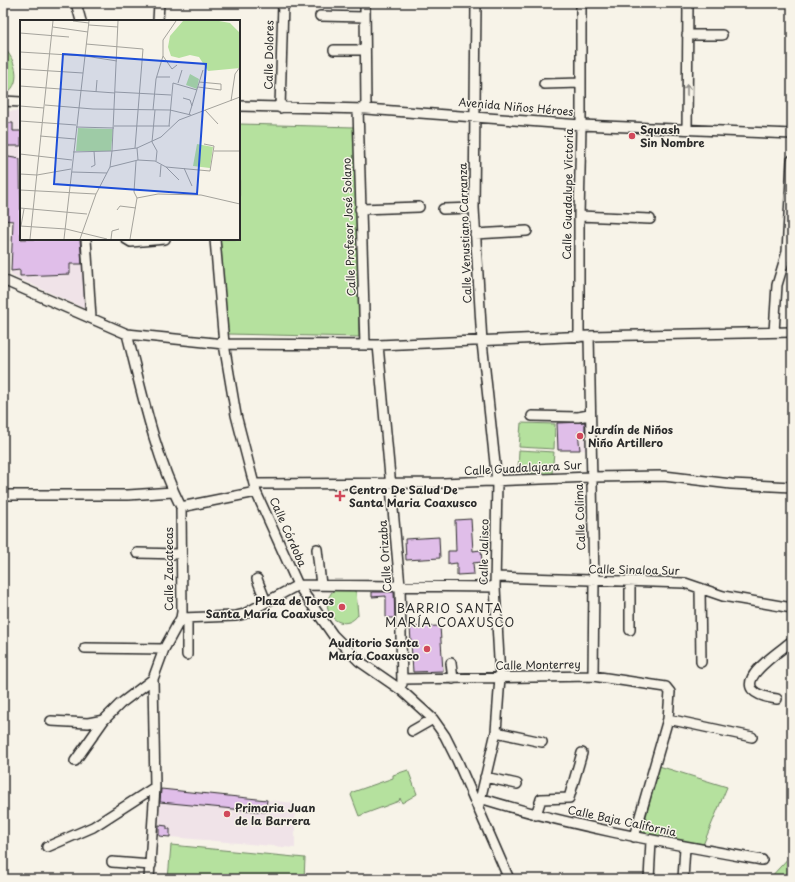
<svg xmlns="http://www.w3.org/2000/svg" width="795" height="882" viewBox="0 0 795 882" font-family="'Playpen Sans',sans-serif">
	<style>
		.built { fill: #f0e3e8 }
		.green { fill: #b5e19e; stroke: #708664 }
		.building { fill: #e0bee9; stroke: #2b2b2b }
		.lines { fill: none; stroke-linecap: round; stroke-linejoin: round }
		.minor-casing { stroke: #2b2b2b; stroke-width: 12 }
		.minor { stroke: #f7f3e8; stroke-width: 9 }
		.oneway { stroke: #918f8a }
		.poi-dot { fill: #d1495b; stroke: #f7f3e8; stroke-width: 1.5 }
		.labels { text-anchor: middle; stroke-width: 3; stroke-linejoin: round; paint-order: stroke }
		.street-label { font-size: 11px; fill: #2b2b2b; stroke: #f7f3e8 }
		.poi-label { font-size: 11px; font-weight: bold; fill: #2b2b2b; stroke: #f7f3e8; text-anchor: start }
		.neighbourhood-label { font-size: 12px; letter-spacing: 1px; fill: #2b2b2b; stroke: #f7f3e8 }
		.inset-road { fill: none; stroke: #a5a39c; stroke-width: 1 }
		.view { fill: #1d4ed8; fill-opacity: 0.15; stroke: #1d4ed8; stroke-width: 2 }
		.inset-edge { fill: none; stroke: #2b2b2b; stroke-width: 2 }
	</style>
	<rect width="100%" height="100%" fill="#f7f3e8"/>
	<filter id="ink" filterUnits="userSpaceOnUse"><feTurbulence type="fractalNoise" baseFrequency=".025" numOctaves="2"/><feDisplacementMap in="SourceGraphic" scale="8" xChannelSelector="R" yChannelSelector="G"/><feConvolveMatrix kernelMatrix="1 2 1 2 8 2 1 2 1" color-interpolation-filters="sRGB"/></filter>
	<g filter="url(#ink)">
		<path class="built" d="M3,111H21V239H86L90,311L11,275L13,221L3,220Z
			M557,420H589L590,450H557Z
			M161,789L295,803V848L159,836Z"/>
		<path class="green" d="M3,47C16,59 24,86 3,95Z
			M239,124L354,127L359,337L228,334L220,239H239Z
			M521,423L555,424L554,449L519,447Z
			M519,450L554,452L552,474L518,472Z
			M336,588H349L356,592L358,615C341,637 313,607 336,588Z
			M659,766L727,787L703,845L642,832Z
			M408,770L417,794L402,803L400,798L399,801L359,816L351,795L353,792L393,778V775Z
			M171,845L305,858L304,879H168Z
			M792,854V879H769Z"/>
		<path class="building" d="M3,123H13V131H21V146H3Z
			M3,156L20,159L21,239H80L82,264H70V274L20,276V270L11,271L13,221L3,220Z
			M585,422V432H578L580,450H558L557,423Z
			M471,519L473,551L481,550L482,562L473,563L474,574L457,575V563L448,564V551H456L455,520Z
			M439,537L440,558L406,560L405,539Z
			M372,592H394L395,618H386V596L372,597Z
			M440,626L443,671L413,672L410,627Z
			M161,789L267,800L265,812L160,802Z
			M159,825L167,826V829H170V837L159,836Z"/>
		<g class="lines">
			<g class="minor-casing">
				<path id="minor" d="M76,3L81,21
					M365,3L366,109
					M476,3L474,208L482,342L497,482L495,587L500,677L496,732L478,809
					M320,16L365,17
					M158,21L159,3
					M687,35H722
					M334,50H365
					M544,84L581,83
					M3,101L21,102
					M239,106L366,109L581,125L792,134
					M280,108L283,3
					M358,109L365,345
					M687,129L688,3
					M360,209L419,207
					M443,209L474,208
					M579,216L650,219
					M475,234L527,231
					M86,239L91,318
					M126,239L131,242L165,239
					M215,239L224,344L236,415L256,492L298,585L333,635L359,661L401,690L433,719L445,736L457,760L509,879
					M3,280L127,334L224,344L378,345L589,336L792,332
					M774,332L777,285L787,252L792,160
					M127,334C142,392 154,453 181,507L182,612L181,618L164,649L153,679L155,787L149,879
					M589,336L594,581L593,676
					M579,337V216L581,125V3
					M378,345L400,586L402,684
					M532,416L578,417L589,415
					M255,484L443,483L591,477L664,476L731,484L792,487
					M3,495H128L173,492
					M181,507L256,492
					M317,549L321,585
					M137,553L181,554
					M496,577L685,583L723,596L792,608
					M257,579L266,602
					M700,588L701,662
					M181,618L236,616L244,614L298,585L495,587
					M630,630V582
					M85,648L164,649
					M187,655V618
					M451,663L453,679
					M402,679L593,676L666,687L670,692L668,719L634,837
					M777,699C719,691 771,658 792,641
					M668,719L752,737
					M51,721L88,723L104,720
					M412,731L433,719
					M496,732L542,742
					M75,761L104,720L120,704L153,679
					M485,777L517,784
					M480,798C573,827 666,843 762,860
					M536,815L541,799L569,798L582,753
					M47,847L93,827L155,787
					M112,862L151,865
					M649,879L651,841
					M683,879L685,847"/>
			</g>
			<use href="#minor" class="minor"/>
		</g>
		<defs><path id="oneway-shaft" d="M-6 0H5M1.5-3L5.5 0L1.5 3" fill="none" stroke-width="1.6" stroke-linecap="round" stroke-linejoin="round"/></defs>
		<use class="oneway" href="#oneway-shaft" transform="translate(687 90) rotate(-90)"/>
	</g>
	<g class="poi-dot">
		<circle cx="632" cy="136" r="4"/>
		<circle cx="580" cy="436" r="4"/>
		<path d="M338 490h4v4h4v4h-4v4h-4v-4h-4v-4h4z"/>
		<circle cx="342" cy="607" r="4"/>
		<circle cx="427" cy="649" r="4"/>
		<circle cx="227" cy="814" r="4"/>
	</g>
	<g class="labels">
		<g class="street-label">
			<text transform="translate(269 55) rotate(-89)" y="4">Calle Dolores</text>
			<text transform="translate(516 107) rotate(5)" y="4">Avenida Niños Héroes</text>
			<text transform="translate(568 194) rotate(-89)" y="4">Calle Guadalupe Victoria</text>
			<text transform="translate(349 227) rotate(-92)" y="4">Calle Profesor José Solano</text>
			<text transform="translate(465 233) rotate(-92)" y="4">Calle Venustiano Carranza</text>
			<text transform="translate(523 468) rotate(-3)" y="4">Calle Guadalajara Sur</text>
			<text transform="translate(580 517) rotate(-92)" y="4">Calle Colima</text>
			<text transform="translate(288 532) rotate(66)" y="4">Calle Córdoba</text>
			<text transform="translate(484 552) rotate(-89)" y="4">Calle Jalisco</text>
			<text transform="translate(385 556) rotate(-94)" y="4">Calle Orizaba</text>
			<text transform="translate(169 569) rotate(-90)" y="4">Calle Zacatecas</text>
			<text transform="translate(634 570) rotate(1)" y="4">Calle Sinaloa Sur</text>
			<text transform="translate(538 665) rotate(-1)" y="4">Calle Monterrey</text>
			<text transform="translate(622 821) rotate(12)" y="4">Calle Baja California</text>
		</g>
		<g class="poi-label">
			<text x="640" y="134">Squash<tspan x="640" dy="13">Sin Nombre</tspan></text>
			<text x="588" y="434">Jardín de Niños<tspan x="588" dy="13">Niño Artillero</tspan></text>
			<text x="349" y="494">Centro De Salud De<tspan x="349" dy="13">Santa Maria Coaxusco</tspan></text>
			<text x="334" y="605" text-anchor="end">Plaza de Toros<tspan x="334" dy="13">Santa María Coaxusco</tspan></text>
			<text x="419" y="647" text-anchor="end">Auditorio Santa<tspan x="419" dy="13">María Coaxusco</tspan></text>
			<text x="235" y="812">Primaria Juan<tspan x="235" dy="13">de la Barrera</tspan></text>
		</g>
		<g class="neighbourhood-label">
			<text x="450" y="613">BARRIO SANTA<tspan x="450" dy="14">MARÍA COAXUSCO</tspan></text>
		</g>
	</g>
	<g transform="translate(20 20)">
		<rect width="220" height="220" fill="#f7f3e8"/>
		<path d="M163,1H199L210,3L220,13V48L188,51L179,37L170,35L159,38L151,36L148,27L150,16ZM170,54L179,59L177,69L166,65ZM58,108L93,109L91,131H56ZM177,124L193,127L190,148L173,146Z" fill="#b5e19e"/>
		<path class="inset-road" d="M53,1L69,3M69,5L98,7M33,7L68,12M0,13L49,17M66,24L123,29L115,128M0,32L65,36L97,41M143,36L152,49L157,45M0,49L63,53M137,57H150M158,63L162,50M0,66L95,73M178,67L201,70V64L179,62M76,72L77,60M95,72L151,75M163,78L170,80L172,86M211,81L215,54L220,47M25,85L73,89L150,90L171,95M0,86L24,88M133,90L136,59L143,36V20L156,1M135,90L132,122L137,131L136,141M185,90L198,104M169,95L183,50M0,101L56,105M94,106H150M149,106L153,63L177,70M56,107L94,108M20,116L55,119M117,128L118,140M194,131H220M53,132L92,131L117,128L141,117L159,100L220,77M0,134L52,140M71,147L75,145L74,131M90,147L118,140L135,141L146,147L190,151L194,126L184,124M146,147L159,160M164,148L172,166M52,152L87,153M0,154L17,155L51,149M140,157L141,145M0,170L76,174M117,178L138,174L181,175L220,184M0,188L67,194M97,190L100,186L116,188M0,206L46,209L87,219M1,206L4,189M10,219L33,1M44,219L69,1M60,219L76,174L90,147L92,131L98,1M91,219L92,211L99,209M110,219L117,178L114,172L116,141"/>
		<path class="view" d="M43,34L186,44L177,174L34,164Z"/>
		<rect width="220" height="220" class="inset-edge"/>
	</g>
	<rect width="795" height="882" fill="none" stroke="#f7f3e8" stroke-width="16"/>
	<rect x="8" y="8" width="779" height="866" fill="none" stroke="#2b2b2b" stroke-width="1.5" filter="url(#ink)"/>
</svg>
